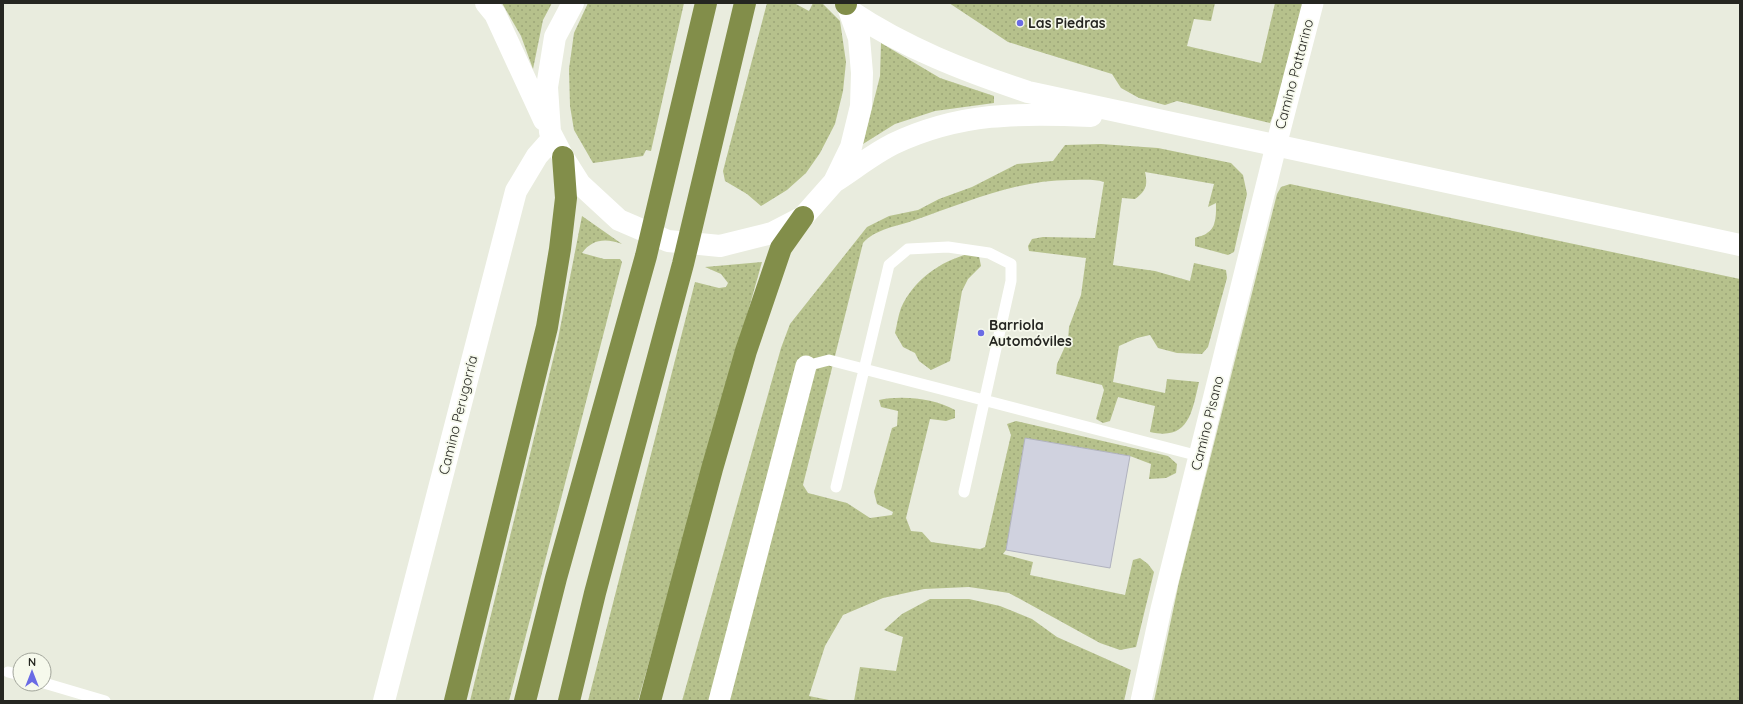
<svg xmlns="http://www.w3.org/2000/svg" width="1743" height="704" viewBox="0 0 1743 704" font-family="Quicksand,sans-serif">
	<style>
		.grass { fill: url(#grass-dots) }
		.building { fill: #d0d2df; stroke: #b0b2be }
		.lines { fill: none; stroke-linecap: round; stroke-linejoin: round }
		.lane { stroke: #fff; stroke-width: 11 }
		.street { stroke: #fff; stroke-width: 21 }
		.secondary { stroke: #fff; stroke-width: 22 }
		.highway { stroke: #828e4a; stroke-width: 22 }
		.poi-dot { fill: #6a6be5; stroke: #f6f9ec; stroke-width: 1.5 }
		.labels { text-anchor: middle; stroke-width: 3.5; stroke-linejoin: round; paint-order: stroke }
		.poi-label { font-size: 14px; font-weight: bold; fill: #252621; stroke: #f6f9ec; text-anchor: start }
		.street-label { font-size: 14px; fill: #252621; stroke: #f6f9ec }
	</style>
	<defs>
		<pattern id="grass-dots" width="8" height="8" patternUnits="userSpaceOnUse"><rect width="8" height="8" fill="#b6c18c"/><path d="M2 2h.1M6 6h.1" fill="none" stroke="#9ca678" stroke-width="1.8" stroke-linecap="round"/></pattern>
	</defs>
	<rect width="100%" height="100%" fill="#e9ecde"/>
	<path class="grass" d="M502,3H552L543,20L533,69L521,36Z
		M588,3H684L651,151L646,150L643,156L593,163L574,130L570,106L569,69L574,33Z
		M767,3H794L809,11L813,3H822L840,21L846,62L843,91L835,124L820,153L806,173L787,190L761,206L747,194L725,181L723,171Z
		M949,3H1215L1211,21L1194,19L1187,46L1261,63L1275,3H1300L1303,5L1286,82L1270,123L1177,101L1165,105L1139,98L1121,88L1112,74L1008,42Z
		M881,43L940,78L994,96V103L935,111L895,124L863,144L880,76Z
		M1101,144L1158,148L1231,163L1243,175L1247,194L1234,252L1228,255L1195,246V238C1199,236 1204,236 1207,233C1217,228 1216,212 1216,203L1208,207L1214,184L1145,172C1148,185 1146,191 1135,199L1122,198L1113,265L1155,271L1190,281L1194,263L1226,270L1227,278L1208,347L1202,354L1177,353L1158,348L1150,335L1137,338L1119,346L1113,382L1165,393L1167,379L1199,382C1192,412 1189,441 1150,432L1155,406L1118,397L1110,421L1103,423L1096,419L1104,390L1102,385L1056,374L1057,364L1068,340L1069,327L1081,295L1086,258L1029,251L1028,246L1032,239L1043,237L1095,238L1104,182C1094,179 1084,180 1074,180C1018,179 967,202 915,220C898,226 875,229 863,243L803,485L808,493L847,503L870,518L892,515L893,512L877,504L874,492L892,428L897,426L898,411L881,407L879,400C900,395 935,398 955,410V418L946,421L930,419L906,518L911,531L922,532L931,542L980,549L985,547L1011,435L1007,424L1016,421L1168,456L1177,464L1176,473L1166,478L1149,479L1151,464L1130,456L1025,438L1006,550L1003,554L1033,562L1030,575L1125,595L1133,560L1140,558L1148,564L1154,572L1136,647L1120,650L1100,643L1009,593L969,587L924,589L883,598L843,615L825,646L809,696L834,701H682L781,348L790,324L867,227L889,216L918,210L939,199L972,187L1017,164L1053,161L1065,145Z
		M1290,184L1740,279V701H1154L1179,582L1277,194L1281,187Z
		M582,216L622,244C606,238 592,239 582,253L604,259H620L622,262L509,701H470L558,339Z
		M972,253L979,256L981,266L968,279L962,291L950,361L931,370L919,361L915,353L903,347L895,333C897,325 898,316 901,308C914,279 942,260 972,253Z
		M762,262L638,701H588L695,282L719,288L726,287L728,283L721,274L705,267Z
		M930,599H969L1000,606L1032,619L1057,637L1131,670L1124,701H854L860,667L896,671L903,637L884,630L902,614Z"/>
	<path class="building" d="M1025,438L1130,456L1110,568L1006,550Z"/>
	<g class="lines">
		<path class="lane" d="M806,366L829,360L1199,456
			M836,487L889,265L908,249L948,247L989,253L1011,264V281L964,492
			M8,672L20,675
			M44,683L105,701"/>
		<path class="street" d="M719,701L806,366
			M1141,701L1161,609L1276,146L1313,3"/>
		<path class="secondary" d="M486,3L495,14L544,120
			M573,3L555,37L547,87L550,132L563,157L580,184L619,220L668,241L720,246L772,233L803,217L834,182L851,147L861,106L862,73L859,38L848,7
			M850,11C905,48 965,71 1028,92L1740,245
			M834,182C853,170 873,154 893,144C960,112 1020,113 1091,116
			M384,701L516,191L537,156L552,139"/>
		<path class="highway" d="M846,4V3
			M455,701L547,327L560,249L566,198L563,157
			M525,701L556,578L646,256L706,3
			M569,701L595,593L683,264L745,3
			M650,701L712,469L746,351L781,248L803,217"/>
	</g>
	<g class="poi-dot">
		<circle cx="1020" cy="23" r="4"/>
		<circle cx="981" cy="333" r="4"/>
	</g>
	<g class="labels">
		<g class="poi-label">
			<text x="1028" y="28">Las Piedras</text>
			<text x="989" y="330">Barriola<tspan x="989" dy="16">Automóviles</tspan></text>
		</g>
		<g class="street-label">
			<text transform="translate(1294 74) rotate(-75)" y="5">Camino Pattarino</text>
			<text transform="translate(458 415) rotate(-76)" y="5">Camino Perugorría</text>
			<text transform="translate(1207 423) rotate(-76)" y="5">Camino Pisano</text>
		</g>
	</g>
	<rect width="1743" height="704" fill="none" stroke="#252621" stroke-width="8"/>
	<g transform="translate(32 672)"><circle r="19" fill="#f6f9ec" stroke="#a2a59b"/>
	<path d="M0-3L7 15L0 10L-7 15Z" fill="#6a6be5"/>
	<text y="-6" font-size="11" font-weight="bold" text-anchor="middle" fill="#252621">N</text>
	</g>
</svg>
